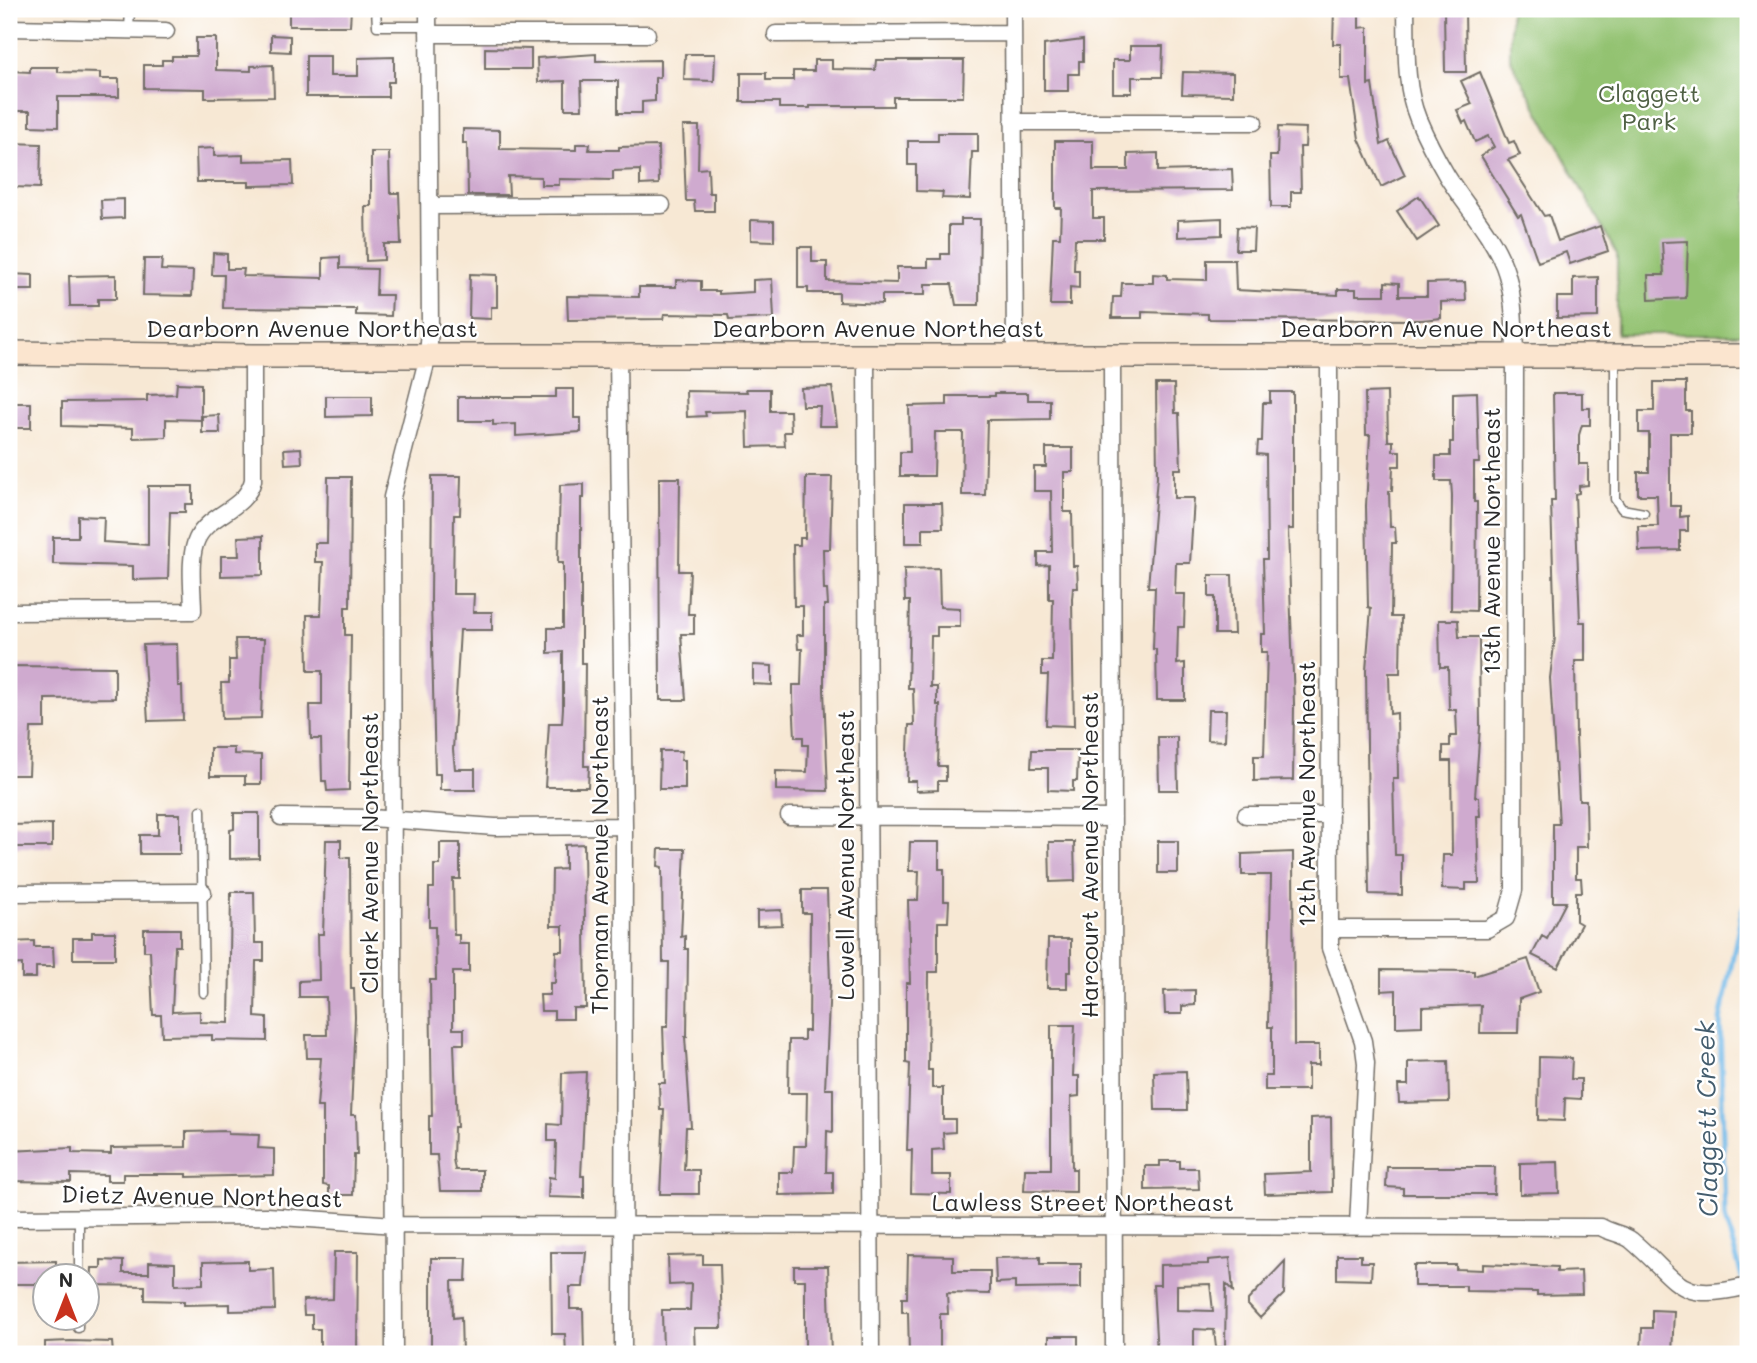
<svg xmlns="http://www.w3.org/2000/svg" width="1757" height="1363" viewBox="0 0 1757 1363" font-family="Mali,sans-serif">
	<style>
		.green { fill: #93c271; stroke: #5f764e; stroke-width: 2 }
		.lines { fill: none; stroke-linecap: round; stroke-linejoin: round }
		.stream { stroke: #71bae9; stroke-width: 5 }
		.building { fill: #cfaacf; fill-rule: evenodd }
		.lane-casing { stroke: #726d66; stroke-width: 11 }
		.street-casing { stroke: #726d66; stroke-width: 19 }
		.secondary-casing { stroke: #726d66; stroke-width: 26 }
		.lane { stroke: #fff; stroke-width: 8 }
		.street { stroke: #fff; stroke-width: 16 }
		.secondary { stroke: #fbe5cf; stroke-width: 23 }
		.labels { text-anchor: middle; stroke-width: 5; stroke-linejoin: round; paint-order: stroke }
		.park-label { font-size: 24px; fill: #4f6044; stroke: #fff }
		.street-label { font-size: 24px; fill: #2b2b2b; stroke: #fff }
		.water-label { font-size: 26px; font-style: italic; fill: #445d6e; stroke: #fff }
	</style>
	<rect width="100%" height="100%" fill="#fff"/>
	<filter id="ink" filterUnits="userSpaceOnUse"><feTurbulence type="fractalNoise" baseFrequency=".0143" numOctaves="2"/><feDisplacementMap in="SourceGraphic" scale="14" xChannelSelector="R" yChannelSelector="G"/><feConvolveMatrix kernelMatrix="1 2 1 2 8 2 1 2 1" color-interpolation-filters="sRGB"/></filter>
	<filter id="wash" filterUnits="userSpaceOnUse"><feTurbulence type="fractalNoise" baseFrequency=".00686" numOctaves="4" result="noise"/><feDisplacementMap in="SourceGraphic" scale="28" xChannelSelector="R" yChannelSelector="G"/><feGaussianBlur stdDeviation="1.57" result="paint"/><feColorMatrix in="noise" values="0 0 0 0 0 0 0 0 0 0 0 0 0 0 0 0 0 1.4 0 .05"/><feComposite in="paint" operator="in"/></filter>
	<g filter="url(#wash)">
		<rect width="100%" height="100%" fill="#f7e8d4"/>
		<path class="green" d="M1510,9H1748V334H1617V254L1510,59Z"/>
		<g class="lines">
			<path class="stream" d="M1748,899L1742,911L1720,1021L1725,1218L1748,1297"/>
		</g>
		<g id="blocks">
			<path class="building" d="M289,9H351L350,26H289Z
				M1334,9H1359V28L1368,27V85L1372,84L1381,145L1389,141L1405,175L1381,187L1359,139L1350,79H1341V44H1333Z
				M1444,9H1465L1466,72H1445Z
				M271,35L290,36V52L271,51Z
				M196,38H216V70L251,71V66L273,65L274,97L205,98V89L144,88V65H162V60H172V56H196Z
				M1083,40V61H1079V74H1068V91H1044V45Z
				M1130,46H1163L1162,77H1132V93H1113V60H1130Z
				M485,48L531,49V69H485Z
				M596,54V61L660,60V77L655,78V101L642,102V113H618V81H581L582,109H565V81L538,82L537,58Z
				M685,54H715L714,81L684,80Z
				M306,56H330V76H358V58L394,57V82H388V97H306Z
				M814,60H832V69L875,70L876,60H964L963,97H893V106H810V108H779V102H741V73H766V80H793V71H814Z
				M30,67H58V72L100,73V79H119V97H58V127L30,126V111H9V71L30,72Z
				M1183,72L1233,73V95L1182,94Z
				M1480,72L1509,143L1514,141L1520,155L1508,160L1544,216L1549,215L1558,241L1600,226L1608,251L1570,264L1566,252L1538,262L1521,214L1518,216L1481,156L1494,147L1488,136L1475,142L1466,121L1463,123L1457,110L1472,104L1461,81Z
				M683,126H699L698,169L708,168L709,193H714V211H695L694,201H686Z
				M1278,127L1306,128L1305,147H1300L1301,192H1291V207H1271L1270,156H1277Z
				M463,129L500,130V149L576,150V144H590L589,150H619V147L658,146L659,184L640,185V170L613,171V180L559,179V185H541V177L508,176L509,195H468L467,143H463Z
				M938,133H978V152H972L970,199L942,198L943,192L916,191V165H908V141H938Z
				M1055,141H1093V170H1128V154L1158,153V171L1232,169L1233,190L1093,191V218H1104V239H1075L1074,270H1079V288L1070,287V305H1050L1053,237H1060L1061,208H1055Z
				M9,143L41,144L40,188L13,187V163H9Z
				M214,148V156L243,155V161L292,160L293,185L249,186V182H197L196,149Z
				M371,152H389L390,193H399L401,244H384V260L366,261L365,206H371Z
				M1419,196L1439,226L1417,241L1397,211Z
				M124,199V218L102,219L101,200Z
				M1222,218V235L1178,237V220Z
				M961,219H980L979,305H956L952,284H925V295H882V304L839,302V293H808V288H798V247H812V262H827V281L897,283V267H928V259H941V254H949V225H961Z
				M751,220L774,221V241L751,240Z
				M1237,227L1254,228L1253,250H1236Z
				M1688,241L1686,298L1649,300L1648,275H1664L1662,242Z
				M213,253L227,254V269H244L243,276L323,278V258L340,257V268L377,269L376,295H392L391,316L356,315V309L223,308L224,275H212Z
				M144,259H162L161,270L193,271L192,296L143,295Z
				M1207,260H1235L1236,290L1338,295V289H1356V295H1385V282L1399,283V296H1427V283L1465,282L1466,301L1441,302V318L1422,320L1208,319V314L1142,312V318H1112L1113,297H1121L1122,283H1153V274L1167,275V279L1207,280Z
				M9,274L33,275V290H9Z
				M470,274L497,275V307H491V319L469,318Z
				M116,275V299H98V306H70L69,276Z
				M1598,277V317L1557,318V297H1573V278Z
				M772,279L774,318L729,320L728,315L664,314L663,319L568,320L567,296L639,297V287H676V280L701,281V291H719V294L753,292V280Z
				M1654,382H1686V411H1691V433H1670V506H1680V517L1688,516V531H1680V550L1639,551L1638,526H1658L1657,495H1638V472H1649V433H1639V411H1654Z
				M177,383L201,384V420L166,419V437L133,438V428L62,426V402L147,401V395L176,394Z
				M1156,384H1174L1175,413H1179L1181,469H1174V498H1194L1190,563H1176L1175,594H1185L1184,627H1178L1177,664L1185,663V700H1157L1156,649H1153L1155,587H1148L1157,477Z
				M832,387L837,426H819L820,406H802L801,388Z
				M556,389H574V418H581V432L516,436V424L493,425V421H458V397H556Z
				M746,389H770V411H790L791,432H784L785,446L748,447L747,411L705,412L706,416L687,417L686,391L747,392Z
				M1270,392H1293V529H1288L1294,704L1293,780L1254,781V756H1264L1267,652H1261V634H1265L1263,559H1267L1266,455L1257,454L1258,441H1262L1263,403H1270Z
				M1387,392L1388,441H1393V451H1400V466H1393L1392,491H1389L1390,527H1395L1396,543H1392L1391,617H1401L1400,673H1389L1390,714L1397,713L1398,779H1393L1395,855H1402V895L1369,894L1366,670L1371,608L1368,607L1366,506L1370,435H1366L1365,393Z
				M1477,392L1479,463H1474V502H1477L1476,611L1451,610L1452,495L1451,481H1436V456H1450V442H1453V393Z
				M995,393H1028V400H1050V419L987,420L985,495H962L963,432H935L934,476H900V452H910L909,406L947,405V396H995Z
				M1553,393H1582V408H1590V425H1582L1579,435V464H1588V485L1579,486V493L1575,494L1580,622H1585V661H1575L1576,737L1579,800H1586L1587,847H1576V878H1581L1582,892H1576V921L1581,924L1558,968L1532,955L1542,936L1547,939L1566,902H1553V824H1559L1550,678L1555,637L1551,501H1555Z
				M326,396H372V416L326,417Z
				M9,403H31V428H9Z
				M219,415L220,433H202V416Z
				M301,448L302,463L285,464L284,449Z
				M1046,448H1073V472H1064V512H1072L1073,566H1077L1078,588H1073L1072,599L1074,726L1046,725L1048,675H1042V661H1052L1053,599H1049V565L1038,566V552H1052L1051,491H1034V467H1046Z
				M432,476H461L460,515H454L453,594H474L473,612H492V630H460L453,750L455,769H475V790H440V774H435L431,599Z
				M328,477H351L350,607H345V635H351L349,790L327,791L326,781H322L321,739H311L310,705H322V671H308L307,615H321L323,562H315V543H327Z
				M806,477H832L830,549H823L824,590H827L828,605H824V690L828,791L776,790V771L807,772L808,745H803V737H795L793,698V685H801L802,649H798L797,635H803V606H794L793,545H800V538H805Z
				M659,478H680L679,571H690L688,614H694V634H681L686,700H660Z
				M584,484V498H581V663H585L584,766H589L588,787H545L549,723H562L563,708V652L548,653V628H563V563H558L560,485Z
				M148,486H193V504H185V512H170L168,579L133,580V566L53,564V537H78V516L104,517L103,542L148,545Z
				M905,503H942L943,528H923V543H905Z
				M263,536V575L221,576V556H239L238,537Z
				M939,568L940,607L960,608V627H937V636H931L930,687H937V705H940L938,766H946V781H938V790L916,791V781H907L909,725H914L913,688H908L910,601H905L904,569Z
				M1209,575H1232L1234,634H1215V597H1209Z
				M1439,620H1458L1459,637H1479L1480,727L1475,797H1479L1480,816H1477L1479,883H1466V890L1442,889L1443,855H1452L1451,761H1443V746H1450V736H1457L1456,710H1449L1448,667H1440Z
				M235,639H264L261,718L222,719L221,683H229V660H236Z
				M177,644L178,686H182L183,720L148,721L143,645Z
				M753,665L772,666V685L753,684Z
				M9,666L115,667V698L45,699V728H31L29,775H9Z
				M1208,710H1226L1225,741L1207,740Z
				M1158,737H1177L1178,790H1159Z
				M210,748H234V754L261,755V784H245V776H210Z
				M1032,750H1078L1077,781H1073V791L1048,790V768H1031Z
				M660,751H682L681,760H685V789H659Z
				M234,813H259V858L230,859V830L234,829Z
				M158,814H180V854H140V835H158Z
				M52,824V847H9V825Z
				M326,840H341V858L350,857L351,989H354L355,1017L351,1115H356L357,1155H354L353,1195H329V1186L323,1185V1107H317L321,1058H307L306,1035H327L326,997H299V981L319,980L318,934H323Z
				M1158,841H1178V873H1158Z
				M910,842H939V869H944V901H949L948,922H938V972H929L928,1070H932V1088H943V1119H955V1132L943,1133L944,1149L932,1150V1175H951V1194L911,1193L912,1150H907L910,1064L906,1063V983H910L908,900H918L919,871H909Z
				M1049,842H1074L1075,881L1050,882Z
				M440,843H460V879H453L454,935H459V944H469V972H453V1029H464V1044H454L457,1127H454L453,1159L455,1170H482V1191H440L437,1155H429V1116H432L430,980H436L435,927H429V888H434V865H440Z
				M584,844L586,1008H573V1019H554V1011H541L540,995H550V983H555L556,951H563V926H551L552,870L565,869V845Z
				M659,849H685L681,937L685,936V949H688L687,1037H685L691,1127H686L684,1170H699V1194H660L664,1110H660L659,1083H665L663,1026H668L669,962H663L662,867L658,866Z
				M1293,852L1294,1045H1319V1065H1308V1090H1265V1076H1272V1027H1268L1271,875H1242V854Z
				M802,890H827L830,983L825,1089H833V1132L827,1131L826,1172H833V1194L779,1195V1172H793L794,1146H806L807,1093H788L789,1040H804V1031H809L810,913H802Z
				M231,892H254L255,943H264V961H256L255,1017L267,1018V1041L212,1040V1035L162,1036L161,1015H153L150,951H144V929H180V946H175L172,1012L200,1011V1022L229,1023Z
				M781,910L782,925L757,926V911Z
				M92,932H115V959H73V938H92Z
				M1048,939H1071V972H1067V988H1047Z
				M34,941V947H53L54,967H36V978H22V964L9,965V942Z
				M1528,959L1539,992L1519,999L1518,1033H1480L1481,1005L1422,1007V1026L1396,1027V990L1381,991V970L1474,971V976Z
				M1195,990V1005L1182,1006V1014H1165L1164,991Z
				M1051,1025H1075L1073,1076H1079V1096L1071,1097L1072,1169H1076V1192L1024,1191L1025,1169H1051Z
				M1539,1057L1572,1058L1571,1079H1581V1099L1565,1098L1564,1121L1538,1120Z
				M1448,1061L1449,1102L1399,1103L1398,1085H1408V1062Z
				M1186,1071L1187,1110H1155L1154,1072Z
				M586,1072L581,1176H584V1198L548,1197L549,1177L555,1178L556,1141H548V1124L561,1125L562,1073Z
				M1331,1117L1332,1192L1265,1194L1264,1174L1311,1172V1118Z
				M228,1131V1134L259,1135L258,1148L274,1149V1175L187,1177V1174H123V1181H107V1175L71,1174V1182L9,1181V1151L72,1148V1153L111,1154V1148L186,1147V1132Z
				M1160,1161H1180V1168H1198L1199,1189L1145,1190V1166H1160Z
				M1558,1162L1559,1193L1520,1194V1163Z
				M1387,1167H1495L1494,1194H1403V1188L1386,1187Z
				M334,1252H358L357,1354H320V1329H312V1315H304L303,1300L333,1299Z
				M551,1252H586L583,1287H570V1309H583L584,1354H566L565,1334H552Z
				M703,1255V1264H720L722,1328H694L695,1354H663L662,1310H690L691,1284L669,1285L668,1256Z
				M908,1255L953,1256V1271H990V1294L947,1293L948,1314H940V1354H909L908,1312H902V1298H907Z
				M1337,1255H1361V1262H1372L1371,1280L1337,1279Z
				M1040,1257V1264H1081V1288L1015,1289V1282L996,1283L995,1258Z
				M431,1258H467L466,1281H452L453,1318L461,1317L462,1354H431Z
				M1230,1258L1233,1291L1226,1284L1225,1347H1216L1214,1330L1194,1329V1354H1157L1153,1285H1160V1265L1208,1264V1260ZM1210,1284L1213,1311L1177,1310V1285Z
				M101,1260L123,1261V1273H149V1262L175,1263V1285L203,1284V1262L248,1261V1270L274,1269L275,1310L230,1311V1304L184,1305V1301L145,1300V1286L91,1285L92,1268H101Z
				M56,1261V1276H46V1284H9V1262Z
				M1285,1261L1284,1294L1260,1318L1248,1305V1300Z
				M1483,1264L1557,1267V1272L1581,1271L1582,1294L1537,1295V1292L1466,1291V1286H1414V1265H1456V1269L1483,1270Z
				M794,1266H828L831,1354H805V1280H794Z
				M1652,1310L1674,1311L1672,1354H1641L1642,1328H1652Z
				M1049,1336H1078V1353L1049,1354Z
				M71,1341L112,1342L113,1354H45V1342Z"/>
		</g>
	</g>
	<g filter="url(#ink)">
		<use href="#blocks" fill-opacity="0" stroke="#726d66" stroke-width="2"/>
		<g class="lines">
			<g class="lane-casing">
				<path id="lane" d="M376,9L377,26H428
					M129,30L130,9
					M1615,359V499L1622,509L1644,513
					M201,810L204,993
					M79,1276V1217
					M78,1318V1328"/>
			</g>
			<g class="street-casing">
				<path id="street" d="M1013,9L1015,355
					M9,28L166,31
					M428,34H647
					M776,34L1012,33
					M1013,122H1254
					M430,206L662,205
					M866,355L871,1354
					M1112,355L1114,1354
					M1329,355L1330,948L1363,1041L1366,1063L1358,1226
					M618,356L624,826L623,1354
					M9,612L193,611C193,590 188,558 197,539C209,513 246,510 253,480V356
					M1246,815H1330
					M789,816L1113,818
					M281,817L371,818L495,827L624,826
					M9,893L203,892
					M1330,929H1487L1506,918L1514,890L1515,356C1514,326 1515,295 1504,266C1491,232 1466,207 1447,176C1437,159 1426,138 1418,119C1404,85 1407,45 1406,9
					M9,1218L267,1216L395,1225L1601,1227C1610,1233 1622,1233 1631,1240C1681,1282 1676,1304 1748,1286
					M394,1354L392,497L428,356L430,330L428,9"/>
			</g>
			<g class="secondary-casing">
				<path id="secondary" d="M9,353L253,356H1748"/>
			</g>
			<use href="#lane" class="lane"/>
			<use href="#street" class="street"/>
			<use href="#secondary" class="secondary"/>
		</g>
	</g>
	<g class="labels">
		<g class="park-label">
			<text x="1649" y="102">Claggett<tspan x="1649" dy="28">Park</tspan></text>
		</g>
		<g class="street-label">
			<text x="312" y="337">Dearborn Avenue Northeast</text>
			<text x="878" y="337">Dearborn Avenue Northeast</text>
			<text x="1446" y="337">Dearborn Avenue Northeast</text>
			<text transform="translate(1492 541) rotate(-90)" y="8">13th Avenue Northeast</text>
			<text transform="translate(1307 794) rotate(-90)" y="8">12th Avenue Northeast</text>
			<text transform="translate(370 853) rotate(-90)" y="8">Clark Avenue Northeast</text>
			<text transform="translate(600 855) rotate(-90)" y="8">Thorman Avenue Northeast</text>
			<text transform="translate(846 855) rotate(-90)" y="8">Lowell Avenue Northeast</text>
			<text transform="translate(1090 855) rotate(-90)" y="8">Harcourt Avenue Northeast</text>
			<text transform="translate(202 1197) rotate(1)" y="8">Dietz Avenue Northeast</text>
			<text x="1083" y="1211">Lawless Street Northeast</text>
		</g>
		<g class="water-label">
			<text transform="translate(1707 1119) rotate(-91)" y="9">Claggett Creek</text>
		</g>
	</g>
	<rect width="1757" height="1363" fill="none" stroke="#fff" stroke-width="35"/>
	<g transform="translate(66 1297)"><circle r="33" fill="#ffffff" stroke="#aaaaaa" stroke-width="2"/>
	<path d="M0-5L12 26L0 18L-12 26Z" fill="#c8321e"/>
	<text y="-10" font-size="19" font-weight="bold" text-anchor="middle" fill="#2b2b2b">N</text>
	</g>
</svg>
